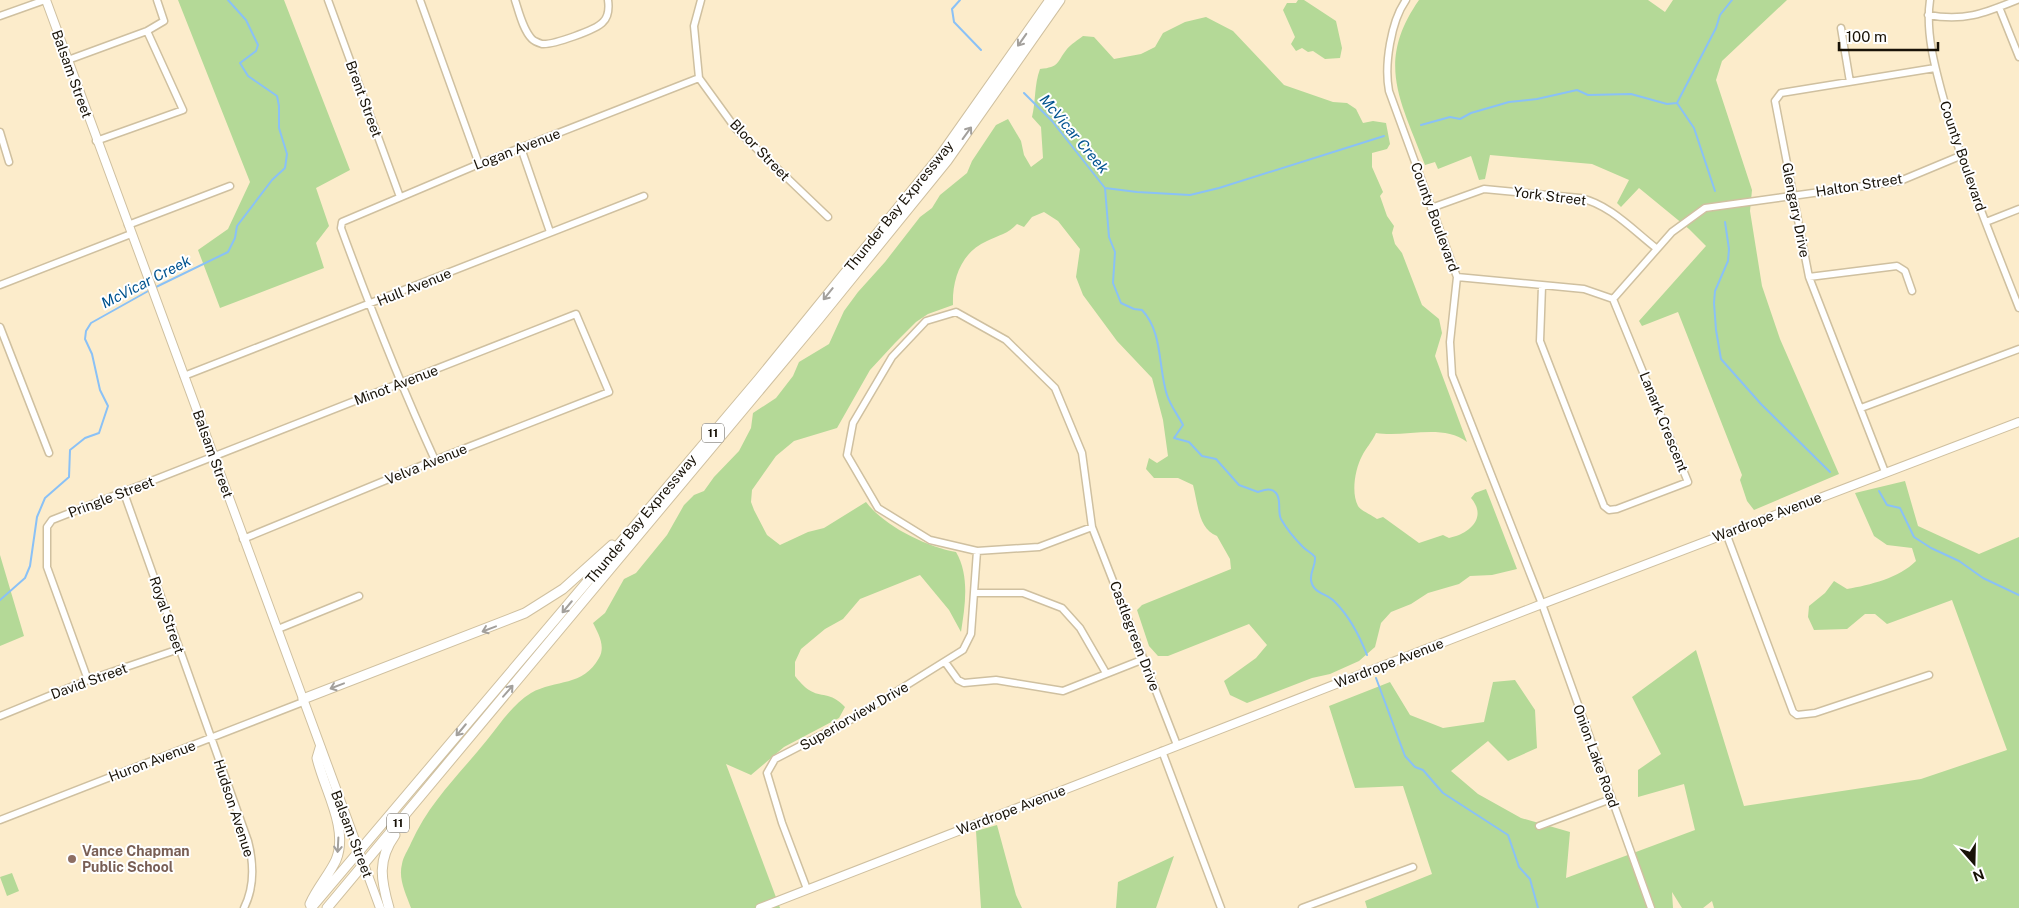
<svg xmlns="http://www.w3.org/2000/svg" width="2019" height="908" viewBox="0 0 2019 908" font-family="'Public Sans',sans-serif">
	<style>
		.green { fill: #b4d997 }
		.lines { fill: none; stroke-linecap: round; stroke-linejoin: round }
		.stream { stroke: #8ac1f6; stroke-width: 2 }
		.minor-casing { stroke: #cfc0a0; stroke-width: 9 }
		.major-casing { stroke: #cfc0a0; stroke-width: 10 }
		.highway-casing { stroke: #cfc0a0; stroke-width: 11 }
		.minor { stroke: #fff; stroke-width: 6 }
		.major { stroke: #fff; stroke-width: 8 }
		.highway { stroke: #fff; stroke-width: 9 }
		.oneway { stroke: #a3a09c }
		.education-dot { fill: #8d6e63; stroke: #fff; stroke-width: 2 }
		.labels { text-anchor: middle; stroke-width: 4; stroke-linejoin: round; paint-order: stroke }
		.shield { fill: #fff; stroke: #5d5951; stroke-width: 1 }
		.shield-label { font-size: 12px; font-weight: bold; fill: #181207 }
		.street-label { font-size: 14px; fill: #181207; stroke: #fff }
		.education-label { font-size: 14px; font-weight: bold; fill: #785e54; stroke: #fff; text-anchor: start }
		.water-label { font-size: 15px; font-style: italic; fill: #00538f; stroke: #fff }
	</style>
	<rect width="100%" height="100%" fill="#fceccb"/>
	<path class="green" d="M178,0H284L350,170L316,188L329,226L316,243L324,268L220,308L198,250L228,229L250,182Z
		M1298,0H1304L1336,21L1342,48L1340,58L1325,59L1313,51L1308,52L1302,48L1296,51L1291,44L1295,37L1283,10L1287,3H1296Z
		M1419,0H1648L1665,12L1673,0H1787L1722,61L1716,80L1752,190L1750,211L1762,286L1780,339L1839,474L1754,510L1747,501L1740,480L1742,475L1678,312L1642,326L1639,321L1706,246L1689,229L1639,188L1621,207L1617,203L1629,180L1592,164L1490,155L1485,179L1479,180L1471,156L1438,169L1435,162L1425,165C1401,101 1375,63 1419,0Z
		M1206,17L1233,31L1284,85L1333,102L1347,103L1356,109L1363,123L1373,121L1386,123L1390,144L1387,149L1372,153V167L1383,192L1380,196L1387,216L1394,226L1392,233L1395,244L1402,253L1422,305L1439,319L1442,333L1435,356L1467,442C1442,423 1405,438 1376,433C1372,442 1366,448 1362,456C1355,469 1351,493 1358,506C1361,511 1372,515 1377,519L1383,517L1419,543L1443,535L1449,538C1469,534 1488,518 1471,498L1475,493L1486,489L1517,569L1492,575L1470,576L1459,584L1428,593L1411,604L1391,612L1381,623L1375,647L1359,661L1330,674L1312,678L1247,703L1230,695L1224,681L1256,658L1267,645L1249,624L1168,656H1158L1149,646L1137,610L1142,605L1231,569L1230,559L1217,536C1198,529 1198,503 1193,485L1178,478H1154L1146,469L1149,458L1157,463L1168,456L1163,420L1152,378L1117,341L1083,295L1076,277L1080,249L1058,221L1044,212L1032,217L1024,227L1017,224C1008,234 999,235 987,241C961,252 952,280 953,305L928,314L916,322L895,343L870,370L837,428L794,441L776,456L752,490L751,502L754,510L767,535L780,545L808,532L824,528L866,502C884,526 927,547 956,552C970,576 965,606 961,632L949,610L920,575L860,599L843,619L825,629L801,649L795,662V676C799,681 804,687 809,690C821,698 830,691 845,707L839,718L784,747L751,775L726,764L780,908H411C406,894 398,879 402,864C403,857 408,850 411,843C430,801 459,775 487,740C500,724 513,704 531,693C556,679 583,687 599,658C606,646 598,633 593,623L605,613L624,579L636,573L667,535L684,505L694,495L704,491L714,477L739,451L751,428L753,413L776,398L793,376L799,362L829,344L844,311L858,292L885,262L920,217L932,208L940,195L967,173L972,161L996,125L1008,119L1021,141L1024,155L1031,167L1043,158L1041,127L1032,117C1036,101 1034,85 1040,69C1060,67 1056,63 1067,49C1071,44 1078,40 1083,36L1094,37L1114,59L1141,54L1155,47L1163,33L1185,22Z
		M1905,481L1918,526L1979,554L2019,537V908H1714L1712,901L1703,908H1682L1672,892L1673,908H1367L1365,901L1432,874L1403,786L1355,788L1329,706L1390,682L1410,715L1443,728L1484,722L1493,682L1515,680L1535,710L1537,748L1508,761L1488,741L1451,771L1478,794L1521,818L1570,832L1566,878L1695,830L1684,784L1638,797V770L1661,754L1632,697L1696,650L1744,806L1921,779L2007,750L1952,600L1887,624L1875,614H1865L1847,629L1814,630L1808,617L1809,606L1825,593L1834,581L1847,589C1870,585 1899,578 1916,561L1912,548L1887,545L1874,536L1855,493Z
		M0,555L24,636L0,646Z
		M997,825L1016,895L1022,908H981L976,831Z
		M1174,856L1156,908H1116L1118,882Z
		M12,873L19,891L7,896L0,877Z"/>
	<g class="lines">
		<path class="stream" d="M960,0L952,9L954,22L981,50
			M1024,93L1052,121L1105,188L1109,237L1115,252L1113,283L1121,303L1134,309L1142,310C1163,332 1158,367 1167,395C1171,407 1178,415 1183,425L1174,438L1189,442L1202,456L1216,459L1239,485L1258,492C1264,490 1271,487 1276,493C1282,500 1277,511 1281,519C1286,528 1296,540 1303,547C1307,551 1312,553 1315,557C1316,566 1310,571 1311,580C1313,594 1327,593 1335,602C1349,616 1360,637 1367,655
			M1677,103L1716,28L1720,15L1732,0
			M1677,103L1694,128L1715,191
			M1421,125L1450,117L1460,119L1471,113L1509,102L1537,99L1577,90L1588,95L1631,94L1667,104L1677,103
			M1105,188L1137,192L1190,195L1219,188L1384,136
			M1725,222L1729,249L1728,261L1715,291L1714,303L1716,330L1721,359L1761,404L1830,472
			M154,288L228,252L235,238L237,226L272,180L285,168L287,154L279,128V106L277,96L248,76L240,63L256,51L258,45L246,20L228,0
			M1879,491L1887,505L1900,508L1914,537L1931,548L1959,561L1983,578L2019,595
			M0,600L25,578L30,566L37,517L45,498L69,477L70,450L85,438L99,433L108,406L100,390L92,354L85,339L86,331L91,323L150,290
			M1376,678L1405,756L1415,767L1423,770L1443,793L1508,835L1519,867L1530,879L1538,908"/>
		<g class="minor-casing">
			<path id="minor" d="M328,0L400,197
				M420,0L479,164
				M515,0C519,12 523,30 532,39C534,41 539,43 542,44C553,45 596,30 603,22C609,16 609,7 608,0
				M1406,0C1391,21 1384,65 1389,91L1457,277L1450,342L1452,375L1542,604L1651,908
				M1930,0C1925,34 1936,71 1945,104C1965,174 1993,241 2019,308
				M1999,7L2019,57
				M1928,15C1964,22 1985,13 2017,0
				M0,16L45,0
				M1841,28L1850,82
				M68,60L147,31L164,21L157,0
				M699,78L736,129L828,217
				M699,78L694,26L701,0
				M0,132L9,162
				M96,141L183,110L147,31
				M521,148L550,232
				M1431,208L1484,189L1580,198C1609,204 1633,230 1656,248
				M1986,222L2019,209
				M128,225L230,186
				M1457,277L1584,289L1613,299L1688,482L1617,509L1609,510L1604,506L1540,341L1542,286
				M1809,277L1897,266L1905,271L1912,291
				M0,285L131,234
				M1613,299L1672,232L1705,208L1900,181L1960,156
				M0,327L49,453
				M184,376L644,196
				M1861,408L2019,349
				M435,460C400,384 370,307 341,228L342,222L479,164L699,78
				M1885,472L1809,277L1775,101L1781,93L1935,68
				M124,493L248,841C254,864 255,886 244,908
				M1092,527L1039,547L977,551L930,540L878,508L847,455L853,423L892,357L926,321L956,312L1006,340L1055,388L1082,453L1092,527L1177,745
				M1726,533L1793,712L1797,715L1815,713L1929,675
				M975,593H1023L1062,608L1080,628L1106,673
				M278,629L359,596
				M945,662L958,680L964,683L996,680L1063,691L1144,659
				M88,680L47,567V527L52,520L576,314L609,392L435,460L243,539
				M0,716L88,680L179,649
				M1162,751L1221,908
				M0,820L303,702
				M1539,826L1611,799
				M807,889L782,823L767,773L775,759L854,718L963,650L971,634L977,551
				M1302,908L1413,867"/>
		</g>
		<g class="major-casing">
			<path id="major" d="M46,0L380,908
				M760,908L1542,604L2019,422"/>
		</g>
		<g class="highway-casing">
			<path id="highway" d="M303,699L525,613L563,589L612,545
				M310,904C317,888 329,875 336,860C349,828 324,789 317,758L320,748
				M311,908L758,380L940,156L1050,0
				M327,908L818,320L947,161L1060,0
				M389,908C381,880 377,860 395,835"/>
		</g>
		<use href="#minor" class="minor"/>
		<use href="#major" class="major"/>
		<use href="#highway" class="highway"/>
	</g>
	<defs><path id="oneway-shaft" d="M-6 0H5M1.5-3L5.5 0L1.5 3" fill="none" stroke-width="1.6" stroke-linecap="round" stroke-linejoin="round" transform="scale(1.25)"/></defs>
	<g class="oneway">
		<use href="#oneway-shaft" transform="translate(1022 40) rotate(125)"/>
		<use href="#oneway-shaft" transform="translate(967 133) rotate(-54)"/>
		<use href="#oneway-shaft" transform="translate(828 294) rotate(129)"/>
		<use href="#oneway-shaft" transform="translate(567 607) rotate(130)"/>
		<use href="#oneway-shaft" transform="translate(489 629) rotate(159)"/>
		<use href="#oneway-shaft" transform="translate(337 686) rotate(159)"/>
		<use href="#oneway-shaft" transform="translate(508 691) rotate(-49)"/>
		<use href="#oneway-shaft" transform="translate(461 730) rotate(130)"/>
		<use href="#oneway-shaft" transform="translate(338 845) rotate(93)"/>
	</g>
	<circle class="education-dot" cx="72" cy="859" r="5"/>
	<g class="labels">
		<g class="shield">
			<rect x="702" y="423.5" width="22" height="19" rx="4"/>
			<rect x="387" y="813.5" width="22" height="19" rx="4"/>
		</g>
		<g class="shield-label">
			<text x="713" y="437">11</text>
			<text x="398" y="827">11</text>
		</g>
		<g class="street-label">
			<text transform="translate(72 74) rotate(70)" y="5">Balsam Street</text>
			<text transform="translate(364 99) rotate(70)" y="5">Brent Street</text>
			<text transform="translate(517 149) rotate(-21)" y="5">Logan Avenue</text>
			<text transform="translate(760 150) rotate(46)" y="5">Bloor Street</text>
			<text transform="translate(1963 156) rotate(71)" y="5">County Boulevard</text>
			<text transform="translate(1859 185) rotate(-9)" y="5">Halton Street</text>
			<text transform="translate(1550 196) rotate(7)" y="5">York Street</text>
			<text transform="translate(899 206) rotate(-51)" y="5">Thunder Bay Expressway</text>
			<text transform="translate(1796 210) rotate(79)" y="5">Glengary Drive</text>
			<text transform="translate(1435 217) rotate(70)" y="5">County Boulevard</text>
			<text transform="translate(414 287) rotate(-22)" y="5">Hull Avenue</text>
			<text transform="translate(396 385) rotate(-21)" y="5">Minot Avenue</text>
			<text transform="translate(1664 422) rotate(68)" y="5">Lanark Crescent</text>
			<text transform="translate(213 454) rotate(70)" y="5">Balsam Street</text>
			<text transform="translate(426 464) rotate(-22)" y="5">Velva Avenue</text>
			<text transform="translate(111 497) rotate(-21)" y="5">Pringle Street</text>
			<text transform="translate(1767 517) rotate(-21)" y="5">Wardrope Avenue</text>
			<text transform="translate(641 519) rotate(-50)" y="5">Thunder Bay Expressway</text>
			<text transform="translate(167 615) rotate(71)" y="5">Royal Street</text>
			<text transform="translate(1135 636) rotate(69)" y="5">Castlegreen Drive</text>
			<text transform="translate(1389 663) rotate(-21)" y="5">Wardrope Avenue</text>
			<text transform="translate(89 681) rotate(-20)" y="5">David Street</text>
			<text transform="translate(854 716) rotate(-30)" y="5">Superiorview Drive</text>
			<text transform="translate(1596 756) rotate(70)" y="5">Onion Lake Road</text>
			<text transform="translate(152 761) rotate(-21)" y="5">Huron Avenue</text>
			<text transform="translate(234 808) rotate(72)" y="5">Hudson Avenue</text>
			<text transform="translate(1011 810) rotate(-21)" y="5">Wardrope Avenue</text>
			<text transform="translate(352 834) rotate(69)" y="5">Balsam Street</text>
		</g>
		<g class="education-label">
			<text x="82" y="856">Vance Chapman<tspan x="82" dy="16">Public School</tspan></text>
		</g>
		<g class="water-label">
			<text transform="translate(1074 134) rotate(50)" y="5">McVicar Creek</text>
			<text transform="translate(146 282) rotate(-27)" y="5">McVicar Creek</text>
		</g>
	</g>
	<g transform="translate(1974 863) rotate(160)" stroke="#ffffff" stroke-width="4" paint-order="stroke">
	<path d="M0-4L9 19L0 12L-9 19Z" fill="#181207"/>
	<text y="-8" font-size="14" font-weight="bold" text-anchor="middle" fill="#181207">N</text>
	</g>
	<path d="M1839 42v8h99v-8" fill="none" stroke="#181207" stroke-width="2.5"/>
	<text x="1846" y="42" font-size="15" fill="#181207" stroke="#ffffff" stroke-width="4" paint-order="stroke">100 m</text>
</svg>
